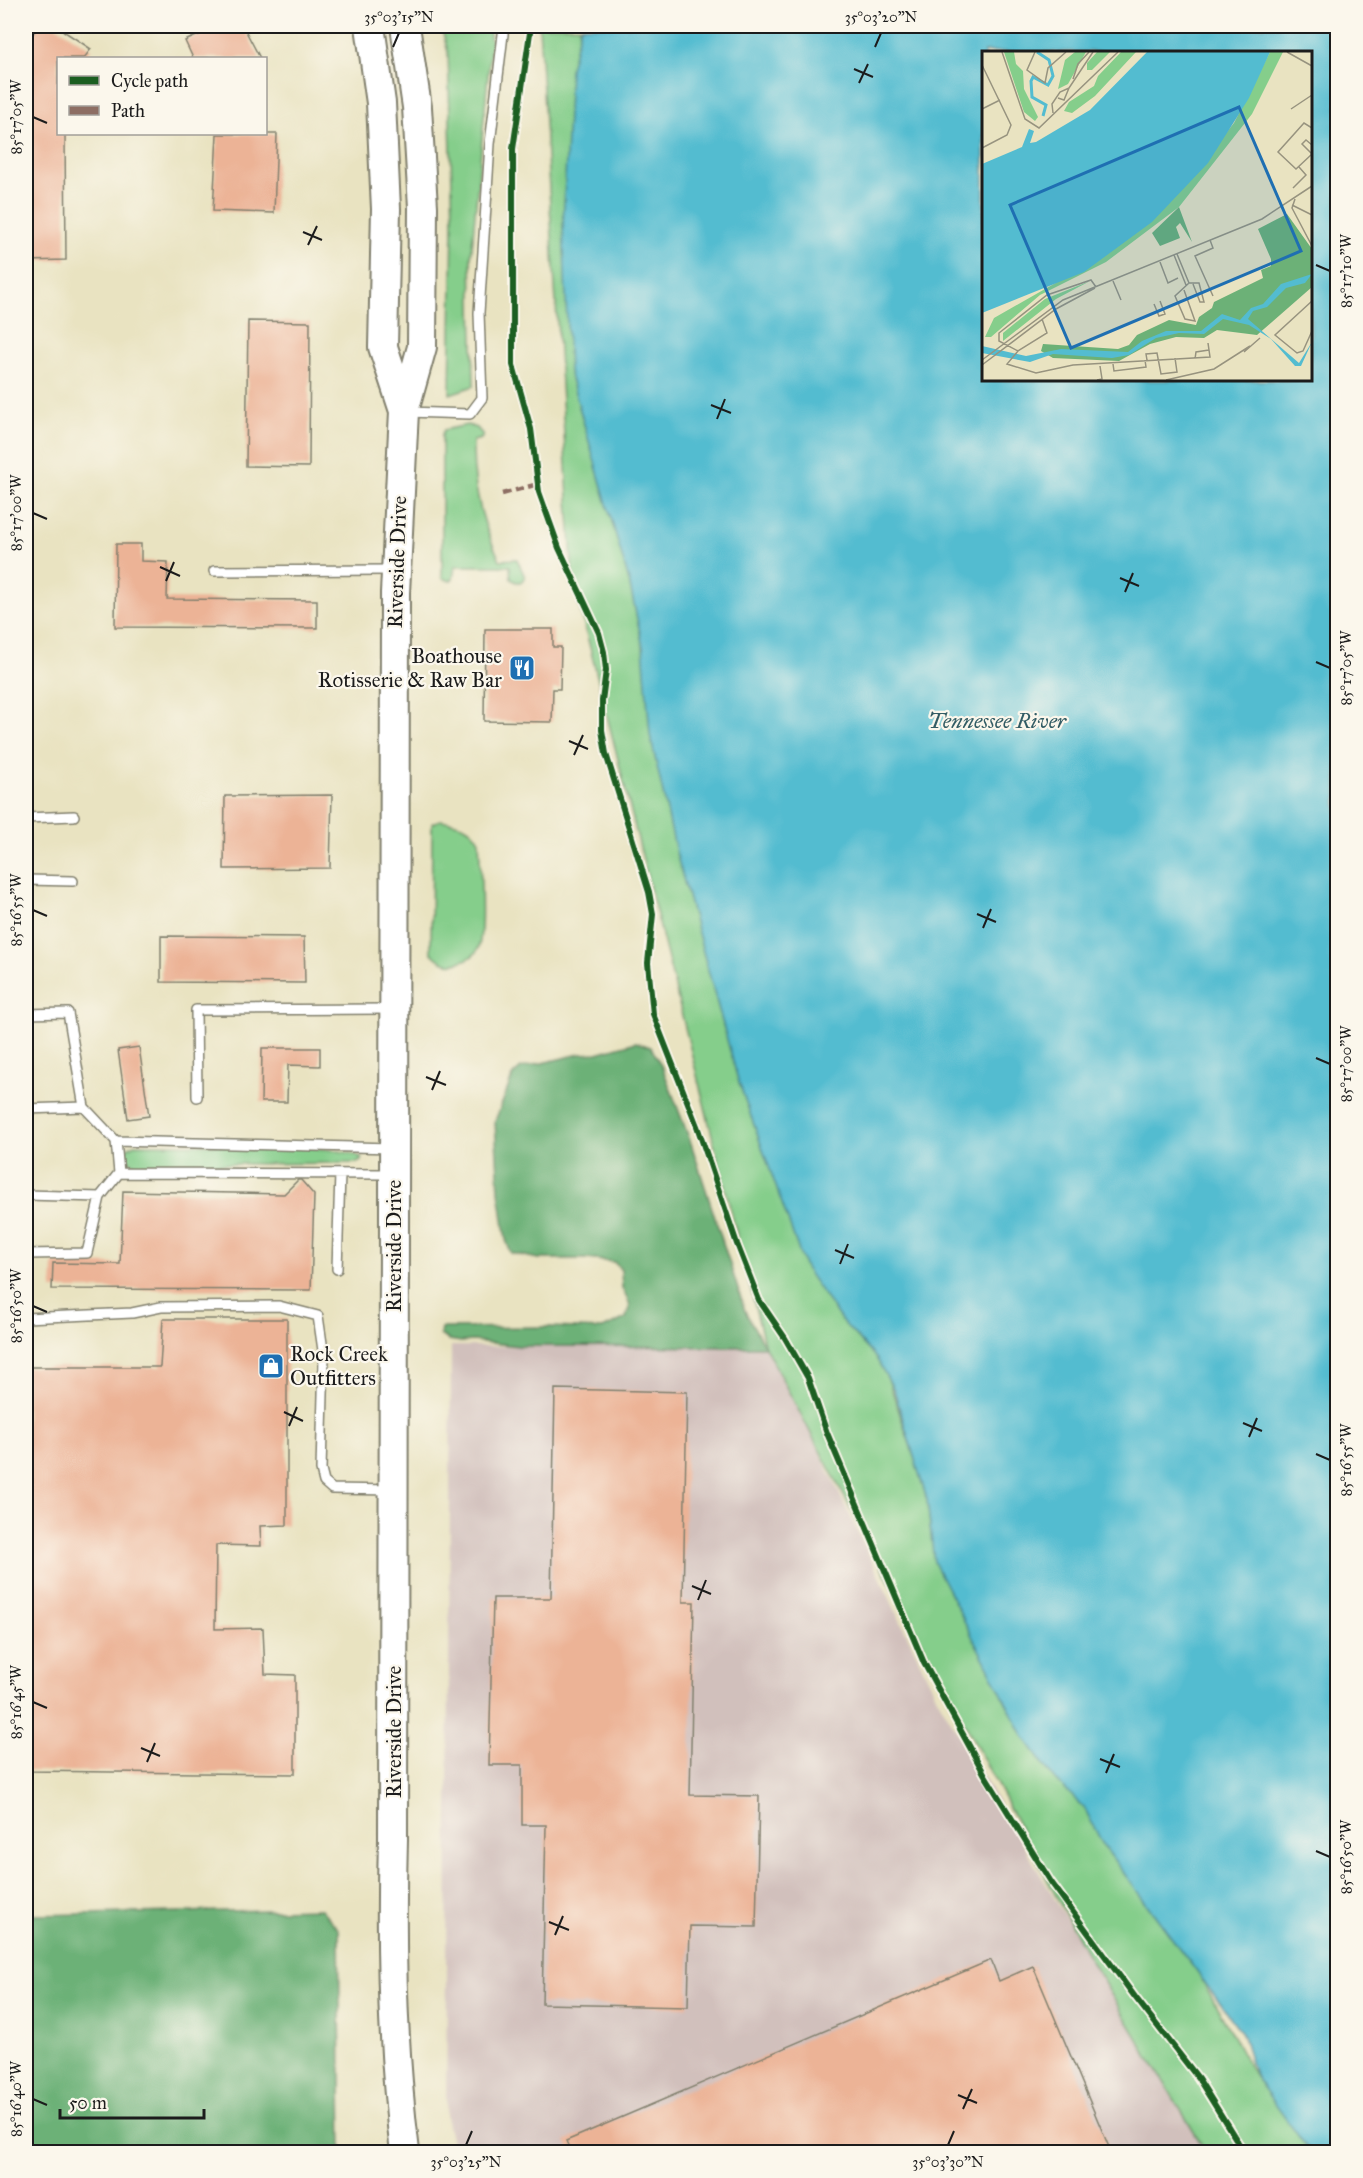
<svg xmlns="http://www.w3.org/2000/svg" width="1363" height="2178" viewBox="0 0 1363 2178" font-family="'IM FELL Great Primer',serif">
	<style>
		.industrial { fill: #d1c0bc }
		.green { fill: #85ce8b; stroke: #507554; stroke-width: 1.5 }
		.forest { fill: #6cb177; stroke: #44664a; stroke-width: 1.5 }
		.water { fill: #53bcd0; stroke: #386c76; stroke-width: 1.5; fill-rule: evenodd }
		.building { fill: #ecb396 }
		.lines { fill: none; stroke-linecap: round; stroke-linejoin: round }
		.service-casing { stroke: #82806e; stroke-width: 12 }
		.primary-casing { stroke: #82806e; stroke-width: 32 }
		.service { stroke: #fff; stroke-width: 9 }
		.primary { stroke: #fff; stroke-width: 28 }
		.quiet { stroke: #8d6e63; stroke-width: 4.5; stroke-dasharray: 9 4.5; stroke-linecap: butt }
		.cycleway-casing { stroke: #fbf7ec; stroke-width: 10 }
		.cycleway { stroke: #1b5e20; stroke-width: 6 }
		.ticks { fill: none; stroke: #1c1c1c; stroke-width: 2 }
		.labels { text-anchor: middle; stroke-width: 4.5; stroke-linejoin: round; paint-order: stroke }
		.street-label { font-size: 21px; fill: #1c1c1c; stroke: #fbf7ec }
		.poi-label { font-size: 21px; fill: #1c1c1c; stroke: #fbf7ec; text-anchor: end }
		.water-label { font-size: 22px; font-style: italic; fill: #325c64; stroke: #fbf7ec }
		.inset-river { fill: none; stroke: #53bcd0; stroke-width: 3 }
		.inset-road { fill: none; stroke: #97937f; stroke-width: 1.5 }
		.view { fill: #1f6fb2; fill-opacity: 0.15; stroke: #1f6fb2; stroke-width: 3 }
		.inset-edge { fill: none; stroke: #1c1c1c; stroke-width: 3 }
		.neatline { fill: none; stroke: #1c1c1c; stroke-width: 2 }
		.ticks-label { font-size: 15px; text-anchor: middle; fill: #1c1c1c }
	</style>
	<rect width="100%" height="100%" fill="#fbf7ec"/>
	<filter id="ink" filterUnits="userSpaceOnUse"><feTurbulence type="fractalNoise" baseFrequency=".0167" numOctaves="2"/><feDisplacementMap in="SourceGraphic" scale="12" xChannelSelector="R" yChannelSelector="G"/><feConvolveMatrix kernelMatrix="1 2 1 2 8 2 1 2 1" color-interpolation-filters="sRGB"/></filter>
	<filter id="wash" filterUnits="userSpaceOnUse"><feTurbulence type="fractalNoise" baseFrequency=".008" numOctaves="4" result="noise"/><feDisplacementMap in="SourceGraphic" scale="24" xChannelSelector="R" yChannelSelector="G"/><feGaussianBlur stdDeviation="1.35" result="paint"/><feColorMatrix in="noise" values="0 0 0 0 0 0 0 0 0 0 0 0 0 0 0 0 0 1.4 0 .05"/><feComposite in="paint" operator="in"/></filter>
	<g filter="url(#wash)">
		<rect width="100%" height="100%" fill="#e9e3c1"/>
		<path class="industrial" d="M451,1346L769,1347L938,1699L1085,1951L1232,2152H454L446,2117Z"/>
		<path class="green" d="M441,26H489L491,43L471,258L474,386L450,394L453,222L448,52Z
			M539,26H579L643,647L914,1456L1256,2078L1318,2152H1206L1085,1951L765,1347L573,580Z
			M467,425L477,428L483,435L481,439L473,441C472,482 481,523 500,560L517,559L525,577L521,582H516L511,579L510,566H455L453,579L450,581L442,578V434L444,430Z
			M440,820C457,823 471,824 479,841C480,862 485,932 478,949C475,956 467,960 459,962C447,966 439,961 431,952L432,823Z
			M134,1144C171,1145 340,1141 362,1158L361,1161L357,1163L137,1165L130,1162L124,1157L123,1151Z"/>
		<path class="forest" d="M636,1042L651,1047L663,1069L691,1143L745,1311L765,1347L519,1346L473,1341L461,1342L449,1340L440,1335L441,1328L550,1327L603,1329L626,1318L630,1305L622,1288L621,1270L614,1262L586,1259H538L511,1253L506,1240L499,1192L495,1121L513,1075L521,1068L580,1054L597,1053Z
			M321,1909L339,1930L342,2152H26V1912L34,1915Z"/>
		<path class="water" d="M581,26H1337V2152H1310L1256,2078L1242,2033L1103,1845L1084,1807L1054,1779L1024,1737L934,1562L927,1500L894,1390L876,1358L841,1320L805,1268L738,1080L677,856L650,735L643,647L629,581L569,372L563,226L570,68ZM984,52H1310V380H984Z"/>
		<g id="blocks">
			<path class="building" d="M38,26H56L91,49L84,58H58V134H65L66,260L26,261V44Z
				M219,26H243L260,58H193L185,41Z
				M217,134H277L274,213L213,211Z
				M248,321L310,322L309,467L246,466Z
				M116,544H141V561L168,562L167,599L317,600V628L115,627Z
				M485,629H553V647H561L560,689H553L552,722L484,721Z
				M332,795L330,868L224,869L225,796Z
				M161,936L304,937L305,983L161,982Z
				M139,1047L149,1116L128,1119L118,1050Z
				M262,1048H320V1066L288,1065L287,1102H261Z
				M298,1180H301L314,1195L311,1290L52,1289L53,1263L120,1264L123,1191L284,1194Z
				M163,1319H287V1525L260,1526L261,1546L216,1545L215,1629L263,1628L265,1674L295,1675V1774L26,1771V1367H160Z
				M555,1389L687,1392L683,1602H694L690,1795L759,1796L756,1927L690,1926L688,2007L542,2004L546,1825H522V1765H489L493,1598H551Z
				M991,1960L999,1981L1033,1966L1111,2152H571L566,2141Z"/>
		</g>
	</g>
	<g filter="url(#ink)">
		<use href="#blocks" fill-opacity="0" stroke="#82806e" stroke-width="1.5"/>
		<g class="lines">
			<g class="service-casing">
				<path id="service" d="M407,412L470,414L482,398L479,313L490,144L504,26
					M214,571L393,570
					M26,818L74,816
					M26,880L73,881
					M26,1014L68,1013L84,1107L116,1141L119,1173L100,1197L87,1253L26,1254
					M197,1097L196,1010L392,1009
					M26,1109L84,1107
					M116,1141L392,1148
					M119,1173L390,1174
					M26,1195L100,1197
					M337,1269L340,1174
					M26,1318L132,1313L161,1307L279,1306L318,1316L324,1357L321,1470L324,1482L332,1489L392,1490"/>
			</g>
			<g class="primary-casing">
				<path id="primary" d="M370,26L381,103L386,209L383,347L404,411
					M405,26L417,107L423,207L422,347L404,411L395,593L393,1839C390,1944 392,2048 405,2152"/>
			</g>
			<use href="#service" class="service"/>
			<use href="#primary" class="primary"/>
			<path class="quiet" d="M502,494L538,484"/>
			<g class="cycleway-casing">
				<path id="cycleway" d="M531,26L513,149V365L531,429L539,492L559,548L599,633L604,652L606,670L602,701V730L606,754L649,892L653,914L648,963L653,1014L697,1126L737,1244L759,1300L785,1338L808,1378L827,1433L924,1663L985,1775L1051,1882L1135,1997L1198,2078L1244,2152"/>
			</g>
			<use href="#cycleway" class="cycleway"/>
		</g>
	</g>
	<path class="ticks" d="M393,47L399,33M875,47L881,33M854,69L873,77M859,83L868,64M33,117L47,123M303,232L322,240M308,245L317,226M1316,265L1330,271M711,405L731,413M717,419L725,399M33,513L47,519M160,567L180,576M1120,578L1139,586M166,581L174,562M1125,592L1133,573M1316,662L1330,668M569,741L588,749M574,755L583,735M33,910L47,916M977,914L996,922M983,928L991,909M1316,1058L1330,1064M426,1077L446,1085M432,1090L440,1071M835,1250L854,1258M840,1264L848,1244M33,1306L47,1312M284,1412L303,1421M1243,1423L1262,1431M289,1426L297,1407M1249,1437L1257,1418M1316,1454L1330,1460M692,1586L711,1594M698,1600L706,1580M33,1702L47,1708M141,1748L160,1756M1100,1759L1120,1767M147,1762L155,1743M1106,1773L1114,1754M1316,1851L1330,1857M549,1922L569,1930M555,1935L563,1916M958,2095L977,2103M33,2099L47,2105M963,2109L972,2089M466,2145L472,2131M948,2145L954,2131"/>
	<defs>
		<g id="restaurant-square" transform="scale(1.35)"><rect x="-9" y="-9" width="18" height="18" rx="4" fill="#1f6fb2" stroke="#fbf7ec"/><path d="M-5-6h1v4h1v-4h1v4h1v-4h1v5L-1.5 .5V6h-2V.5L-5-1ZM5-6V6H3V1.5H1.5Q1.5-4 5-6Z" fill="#fff"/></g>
		<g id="shop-square" transform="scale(1.35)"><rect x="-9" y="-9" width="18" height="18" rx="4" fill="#1f6fb2" stroke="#fbf7ec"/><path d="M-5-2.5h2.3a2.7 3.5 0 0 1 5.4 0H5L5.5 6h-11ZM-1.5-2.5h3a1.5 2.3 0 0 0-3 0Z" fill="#fff"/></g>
	</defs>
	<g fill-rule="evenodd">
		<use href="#restaurant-square" x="522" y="668"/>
		<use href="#shop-square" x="271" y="1366"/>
	</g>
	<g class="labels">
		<g class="street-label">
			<text transform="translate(397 562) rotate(-88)" y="7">Riverside Drive</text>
			<text transform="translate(394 1246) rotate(-90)" y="7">Riverside Drive</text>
			<text transform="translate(394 1732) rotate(-90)" y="7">Riverside Drive</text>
		</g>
		<g class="poi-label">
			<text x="502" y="663">Boathouse<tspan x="502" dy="24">Rotisserie &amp; Raw Bar</tspan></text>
			<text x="290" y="1361" text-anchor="start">Rock Creek<tspan x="290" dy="24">Outfitters</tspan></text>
		</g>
		<g class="water-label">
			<text x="997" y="728">Tennessee River</text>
		</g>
	</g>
	<g transform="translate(982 51)">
		<rect width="330" height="330" fill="#e9e3c1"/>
		<path d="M22,1H32L34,13L41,20L42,38L56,66L53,70L42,61ZM93,1H104L86,33L76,38L83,9ZM115,1H128L110,19H105V12ZM139,1H154L113,45L90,62L82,60L87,51L112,35L116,25ZM288,1H301L270,63L197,156L124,211L58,244L9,286H3L12,267L128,201L201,136L252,72ZM108,230L74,248L21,290V282L63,248Z" fill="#85ce8b"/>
		<path d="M197,156L210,191L198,172L194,176L198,187L178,195L170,182ZM305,163L330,198V236L275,284L235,279L222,287L194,286L168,293L137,310L71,307L59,300L61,293L136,298L147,294L155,284L187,269L214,274L217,266L230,257L232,251L281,227L279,219L289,215V208L276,178Z" fill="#6cb177"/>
		<path d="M165,1H288L267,47L226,112L170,171L102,221L0,262V113L40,96L47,78L52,80L48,92L54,91L108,59ZM330,223L323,232L304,237L285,256L271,260L266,268L317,312L330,291L319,315H313L289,288L267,274L241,268L222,283L197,282L174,287L147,304L130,307L71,303L48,311L0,302V295L44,305L79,298L146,301L160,290L184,280H219L240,263L258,269L269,257L281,253L299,233Z" fill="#53bcd0"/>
		<path class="inset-river" d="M55,1L67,9L71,25L66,34L51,26L49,30L50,46L64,54L61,65"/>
		<path class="inset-road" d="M20,1L43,68L57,77L136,1M53,1L45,19L63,32L66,17L84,1M305,1L330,15M0,14L29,74L25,84L0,97M91,28L96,13L107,1M87,37L111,1M0,58L18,49M309,58L330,44M71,62L70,53L78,41L87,37L82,49L76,47M330,77L322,72L296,101L314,118L330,103L320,93L324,89L330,94M311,137L324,124L317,116M313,148L310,157L330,195M310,154L330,164M228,189L231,197L213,205L231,245M195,203L207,232M192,204L204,234M178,211L186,232L196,227M131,230L139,249M207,232H217L222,251H218L211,233M202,239L213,270L203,268L193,245L207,232M330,250L293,284L315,302L321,300L330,280M172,253L177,265L183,263L178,250M60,268L65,282L36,300L17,290V282L65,244L109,229L114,236M36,300L25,313L54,322L91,314L228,306L226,292M262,301L278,287M213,308L214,301L227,299M0,309L81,249L280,168L330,135M165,309L164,303L175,302L179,323L195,321L193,307M131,313L132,320L164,316L163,309M0,314L74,258L113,237M115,329L120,328L118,315M184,329L232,318L268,295"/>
		<path class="view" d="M257,56L319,200L89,297L28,154Z"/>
		<rect width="330" height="330" class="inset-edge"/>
	</g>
	<rect width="1363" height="2178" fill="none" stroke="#fbf7ec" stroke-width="66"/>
	<rect x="57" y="57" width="210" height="78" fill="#fbf7ec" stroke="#a29f99" stroke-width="1.5"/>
	<rect x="69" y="76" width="30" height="9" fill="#1b5e20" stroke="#a29f99" stroke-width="1.5"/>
	<text x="111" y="87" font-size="18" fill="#1c1c1c">Cycle path</text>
	<rect x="69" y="106" width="30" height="9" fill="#8d6e63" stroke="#a29f99" stroke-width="1.5"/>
	<text x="111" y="117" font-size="18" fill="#1c1c1c">Path</text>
	<path d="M60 2109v9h144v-9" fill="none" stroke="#1c1c1c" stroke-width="3"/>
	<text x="69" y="2109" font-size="18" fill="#1c1c1c" stroke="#fbf7ec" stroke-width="4.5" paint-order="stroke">50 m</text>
	<rect x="33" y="33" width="1297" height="2112" class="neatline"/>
	<g class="ticks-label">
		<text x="399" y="22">35°03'15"N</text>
		<text x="881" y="22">35°03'20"N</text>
		<text transform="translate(16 117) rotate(-90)" y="5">85°17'05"W</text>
		<text transform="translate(1346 271) rotate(-90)" y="5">85°17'10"W</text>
		<text transform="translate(16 513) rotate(-90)" y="5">85°17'00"W</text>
		<text transform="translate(1346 668) rotate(-90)" y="5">85°17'05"W</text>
		<text transform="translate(16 910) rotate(-90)" y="5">85°16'55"W</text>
		<text transform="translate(1346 1064) rotate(-90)" y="5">85°17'00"W</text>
		<text transform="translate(16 1306) rotate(-90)" y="5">85°16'50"W</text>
		<text transform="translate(1346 1460) rotate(-90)" y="5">85°16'55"W</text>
		<text transform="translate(16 1702) rotate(-90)" y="5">85°16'45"W</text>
		<text transform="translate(1346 1857) rotate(-90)" y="5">85°16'50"W</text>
		<text transform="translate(16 2099) rotate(-90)" y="5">85°16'40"W</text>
		<text x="466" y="2167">35°03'25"N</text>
		<text x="948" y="2167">35°03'30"N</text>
	</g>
</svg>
